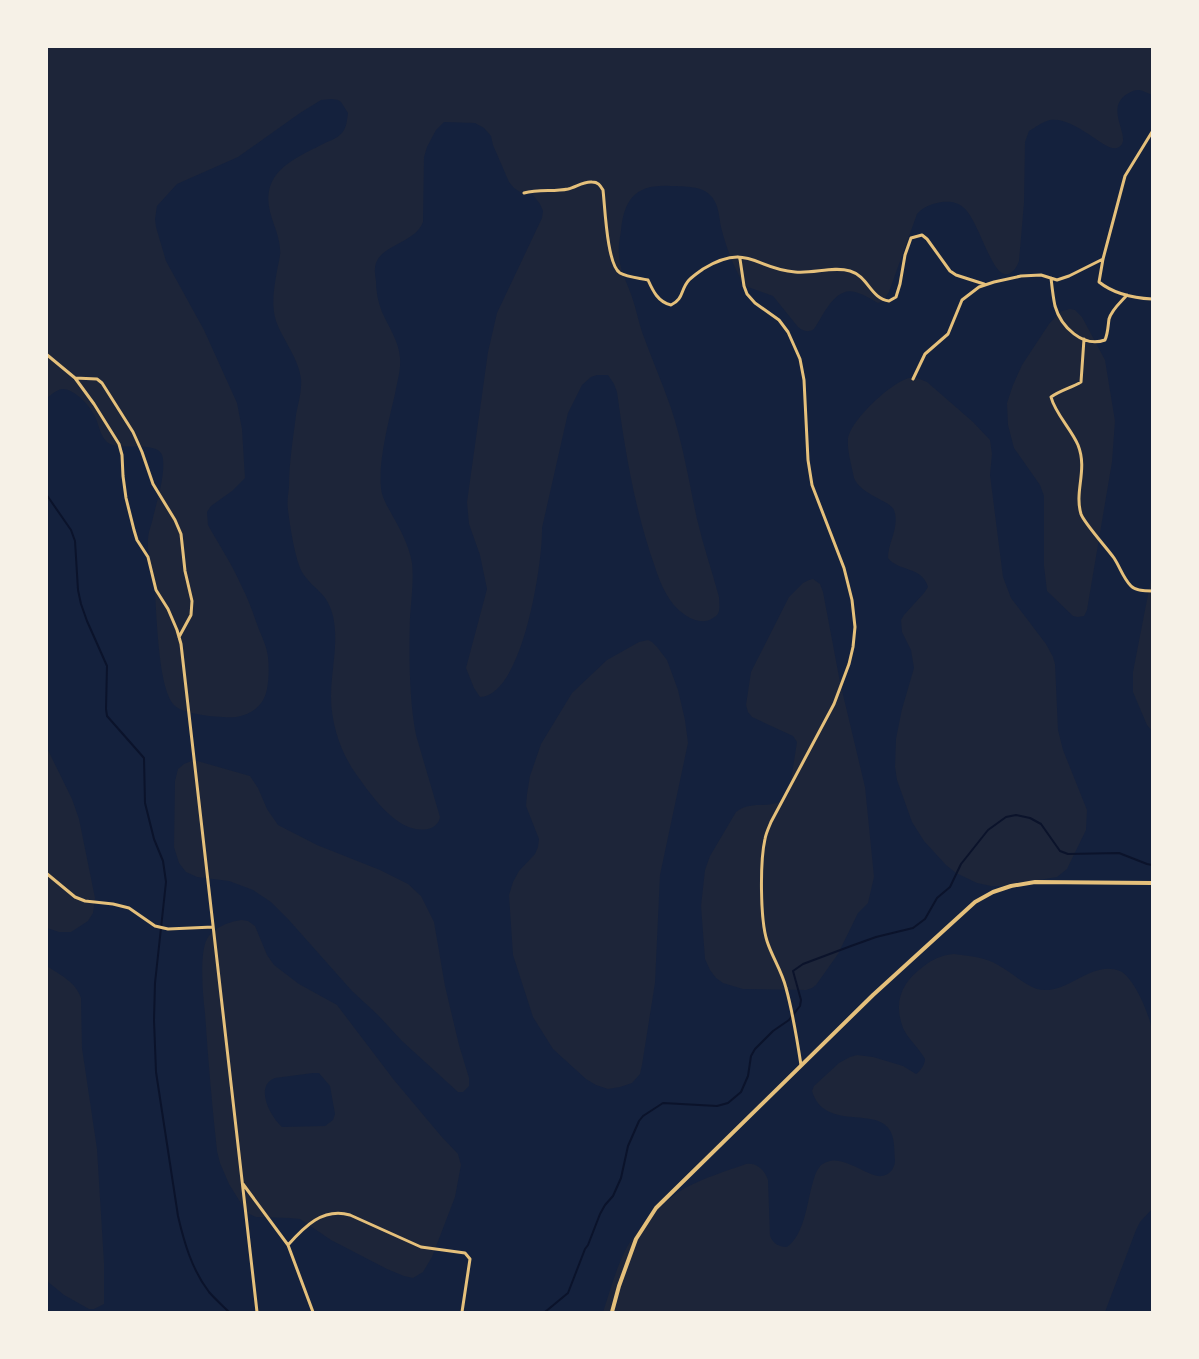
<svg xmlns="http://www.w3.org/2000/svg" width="1199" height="1359" viewBox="0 0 1199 1359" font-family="Quicksand,sans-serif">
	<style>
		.green { fill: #1d2539; fill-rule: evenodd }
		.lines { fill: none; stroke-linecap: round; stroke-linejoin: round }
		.stream { stroke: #0b132b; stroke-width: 2 }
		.minor { stroke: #e5c07b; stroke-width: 3 }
		.secondary { stroke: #e5c07b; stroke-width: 4 }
	</style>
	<rect width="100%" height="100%" fill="#14213d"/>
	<path class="green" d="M47,47H1152V95C1141,90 1138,87 1127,94C1102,110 1136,141 1117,148C1105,152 1075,116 1050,120C1042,122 1036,127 1029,131L1025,142L1024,203L1019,261C1017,267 1011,278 1002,273C990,267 977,219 964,208C958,202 950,201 942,202C932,204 924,206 917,214L889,292L883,301L878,303C871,299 863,294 855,292C835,286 823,316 814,329C808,333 803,331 798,327L773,296L745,286C734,269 726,247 721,227C719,217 719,206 712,197C702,185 685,187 670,186C636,184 624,199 621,231C620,238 618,246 619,254C619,269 627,282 632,297C636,308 638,320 642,332C651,357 662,382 671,408C683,444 689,482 697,519C703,545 712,571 719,597C719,601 720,607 719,611C718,615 716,616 713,618C700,627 682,615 673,604C665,594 659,580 655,567C635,511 625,451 617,392L614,384L608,375H597L591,377L582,385L568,413L542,528C543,561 523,696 480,697L474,688L466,668L487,589L480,555L469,524L467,502L488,352L497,313L542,218L543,211L540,204L532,194L520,192L514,188L509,182L493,145L491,136L484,128L475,123L444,122L436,130L427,147L424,157L423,222C415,243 383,244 376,263C374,269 375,275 376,281C376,292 378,302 382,312C389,328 399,341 400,358C401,371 397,382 395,394C389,420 378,462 381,488C382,498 387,505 391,513C400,529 409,545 412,563C414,581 411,600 410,618C409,655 409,699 416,735L440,817C439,823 435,827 428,829C398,835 371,795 356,774C341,753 331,724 331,697C331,670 339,643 333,616C327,591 313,590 302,572C295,559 290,526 288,510C287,503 288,495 289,487C289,463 293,439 296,415C298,404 302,391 301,379C299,359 283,340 276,321C271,305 274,287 277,271C278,264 281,256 280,249C279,229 265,212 269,191C274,165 304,154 325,143C332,140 340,137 344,130C347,125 347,119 348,113L341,102L338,100L332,99L321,100L300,113L238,157L177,184L157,206L155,219L156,227L166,261L204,330L237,403L242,429L245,478L232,491L211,506L207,512L208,525C219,545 232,564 241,585C248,598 253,613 258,627C262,637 267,647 268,657C269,668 269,678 267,689C264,705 252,715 236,717C222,718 183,715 174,705C157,686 157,608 154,580C152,567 147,554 148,540C148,534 150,528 152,522C156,503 165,479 163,459C162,438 120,453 107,442C99,435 99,422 93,413C89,405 73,388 62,389C56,390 51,395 47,398Z
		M1070,309L1075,310L1082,317L1105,360L1115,421L1112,462L1087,610L1084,616L1078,617L1073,616L1047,591L1044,566V496L1040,485L1014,448L1008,425L1007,403L1013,385L1022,365L1049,324L1058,314L1062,311Z
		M909,378H917L927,382L973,422L990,440L992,454L990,475L1003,577L1011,598L1046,644L1053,657L1055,664L1058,730L1063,750L1087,810L1086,830L1067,869L1057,877L1002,886H991L977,883L956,873L946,865L924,841L912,822L897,780L895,767L896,739L902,709L914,668L911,650L902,632L901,620L904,615L924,593L928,587C922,566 899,572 888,558C888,542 900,527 894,510C891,501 861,495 854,478C852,467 847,451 848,440C849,421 892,382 909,378Z
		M1152,574V731L1147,725L1133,692V672Z
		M813,579L820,584L823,592L840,682L865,787L874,877L868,903L858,913L838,954L816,985L812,988L806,990L743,989L723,983L716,978L710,970L705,959L701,906L705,870L710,856L736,812C748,802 763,807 777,803C782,801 786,797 789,793L797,742L793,736L752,717L748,712L746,705L751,672L789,597L803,583L809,580Z
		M648,640L652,642L657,647L667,660L678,690L685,720L688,743L660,875L655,983L642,1065L640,1074L632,1083L620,1087L608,1089L596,1085L586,1079L553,1049L533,1017L513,955L509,895L513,882L519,871L535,854L538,847L539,839L526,806L527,794L530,776L541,744L572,693L607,660L639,642Z
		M46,746L72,799L79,819L95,898L93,913L88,921L71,932H59L47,928Z
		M194,760L250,776L258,788L267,809L278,825L317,845L380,870L408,884L421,896L434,922L445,986L459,1045L469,1078V1086L463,1092H458L402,1041L378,1015L352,991L288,919L271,902L253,890L229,881L197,877L186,872L179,863L174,847L175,781L178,769L184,764Z
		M242,920L248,921L255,926L267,955L274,965L299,984L337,1005L394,1080L441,1136L458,1154L461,1165L455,1197L432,1257L423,1272L413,1278L404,1276L387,1269L331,1240L300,1219L290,1218L256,1217L247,1213L229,1184L220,1163L217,1151C212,1105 208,1059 205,1013C203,996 199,954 207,939C213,928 230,921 242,920ZM313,1073H319L330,1086L335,1114L333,1120L325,1126L282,1127C270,1116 254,1086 275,1078Z
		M954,954C969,956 985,957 998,965C1011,972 1023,984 1037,989C1066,997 1091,959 1120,971C1134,977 1150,1016 1152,1030C1153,1036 1152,1043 1152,1049C1152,1061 1152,1073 1152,1085C1152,1127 1152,1168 1152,1209L1140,1222L1136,1230L1105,1312H603C610,1292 615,1271 625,1251C636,1229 664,1200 685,1188C704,1178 726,1171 746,1164C756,1162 765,1170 768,1180L770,1236C773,1243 778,1247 787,1247C804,1235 807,1204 812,1185C814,1180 815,1172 819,1168C821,1164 826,1162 830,1161C846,1157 870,1178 882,1176C890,1175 895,1168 895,1160C894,1150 895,1137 889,1129C875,1107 824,1131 812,1091L814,1086L839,1063L850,1057L857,1055L873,1057L903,1066L916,1074C921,1071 925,1064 925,1059C919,1048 908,1039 903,1028C893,1001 902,982 924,966C933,959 942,955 954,954Z
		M47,966C60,975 76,982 81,998L82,1048L97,1149L104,1263V1304L94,1309H89L64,1295L47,1281Z"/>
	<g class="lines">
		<path class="stream" d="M46,494L71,530L75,541L78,590L81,604L87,621L107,666L106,709L107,716L144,758L145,803L154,839L163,861L166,882L155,983L154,1020L156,1072L178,1216C184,1242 192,1270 209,1292C215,1299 223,1306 229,1312
			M545,1312L568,1293L585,1249L588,1245L600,1214L605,1205L613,1196L621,1178L628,1146L639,1121L643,1116L663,1103L717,1106L728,1103L741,1092L748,1076L751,1056L755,1049L773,1031L789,1020L800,1006L801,1000L793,971L803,964L851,946L876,937L913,928L925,919L937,898L950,887L961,864L988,830L1006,817L1016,815L1030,818L1041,824L1060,851L1068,854L1119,853L1147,864L1152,865"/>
		<path class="minor" d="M1152,132L1125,176L1103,259L1099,282C1114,294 1133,298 1152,299
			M524,193C539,189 554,192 568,189C576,187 584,181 592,182C598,182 600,185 603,190C605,207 607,265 620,273C627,277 639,278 648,280C653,291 658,302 671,305C684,299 680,290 689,280C693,276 699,272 703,269C748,242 755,269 795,272C813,274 833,266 850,271C868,276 871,299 889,301L896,297L900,284L905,255L911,238L922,235L927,239L950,271L956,275L984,284
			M738,257L740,259L744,286L747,294L755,303L779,320L788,332L800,359L804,380L808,460L812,485L844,568L852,600L855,627L853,647L849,664L834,704L771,822C769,827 766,833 765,839C760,861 760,919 767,941C772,957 782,971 786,988C793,1013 797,1039 801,1065
			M1051,278C1052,287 1053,297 1055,306C1061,327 1083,348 1105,340C1108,333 1108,326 1109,319C1112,309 1120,303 1127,295
			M1084,339L1081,382C1071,388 1061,390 1051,397C1055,413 1071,429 1078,445C1088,470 1074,491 1081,514C1084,523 1107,548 1114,558C1120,567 1123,578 1131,586C1136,591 1145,591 1152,591
			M46,354L75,378L94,404L119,444L122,455L123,476L126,498L134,530L137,540L148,557L156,590L168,609L177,630L181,644L257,1312
			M75,378L97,379L102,383L133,432L142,452L153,484L175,520L181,534L185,571L192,601L191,615L179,637
			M913,379L925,354L948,334L962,300L979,287L994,282L1021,276L1041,275L1057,280L1069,276L1103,259
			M46,873L75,897L85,901L113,904L129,908L155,926L168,929L213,927
			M243,1184L288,1245L313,1312
			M288,1245C304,1227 323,1207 350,1215L421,1247L465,1253L470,1259L462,1312"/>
		<path class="secondary" d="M612,1312L619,1286L636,1239L656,1208L873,995L975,902L993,892L1011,886L1035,882L1152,883"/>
	</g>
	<rect width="1199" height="1359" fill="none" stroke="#f6f1e7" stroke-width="96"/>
</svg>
